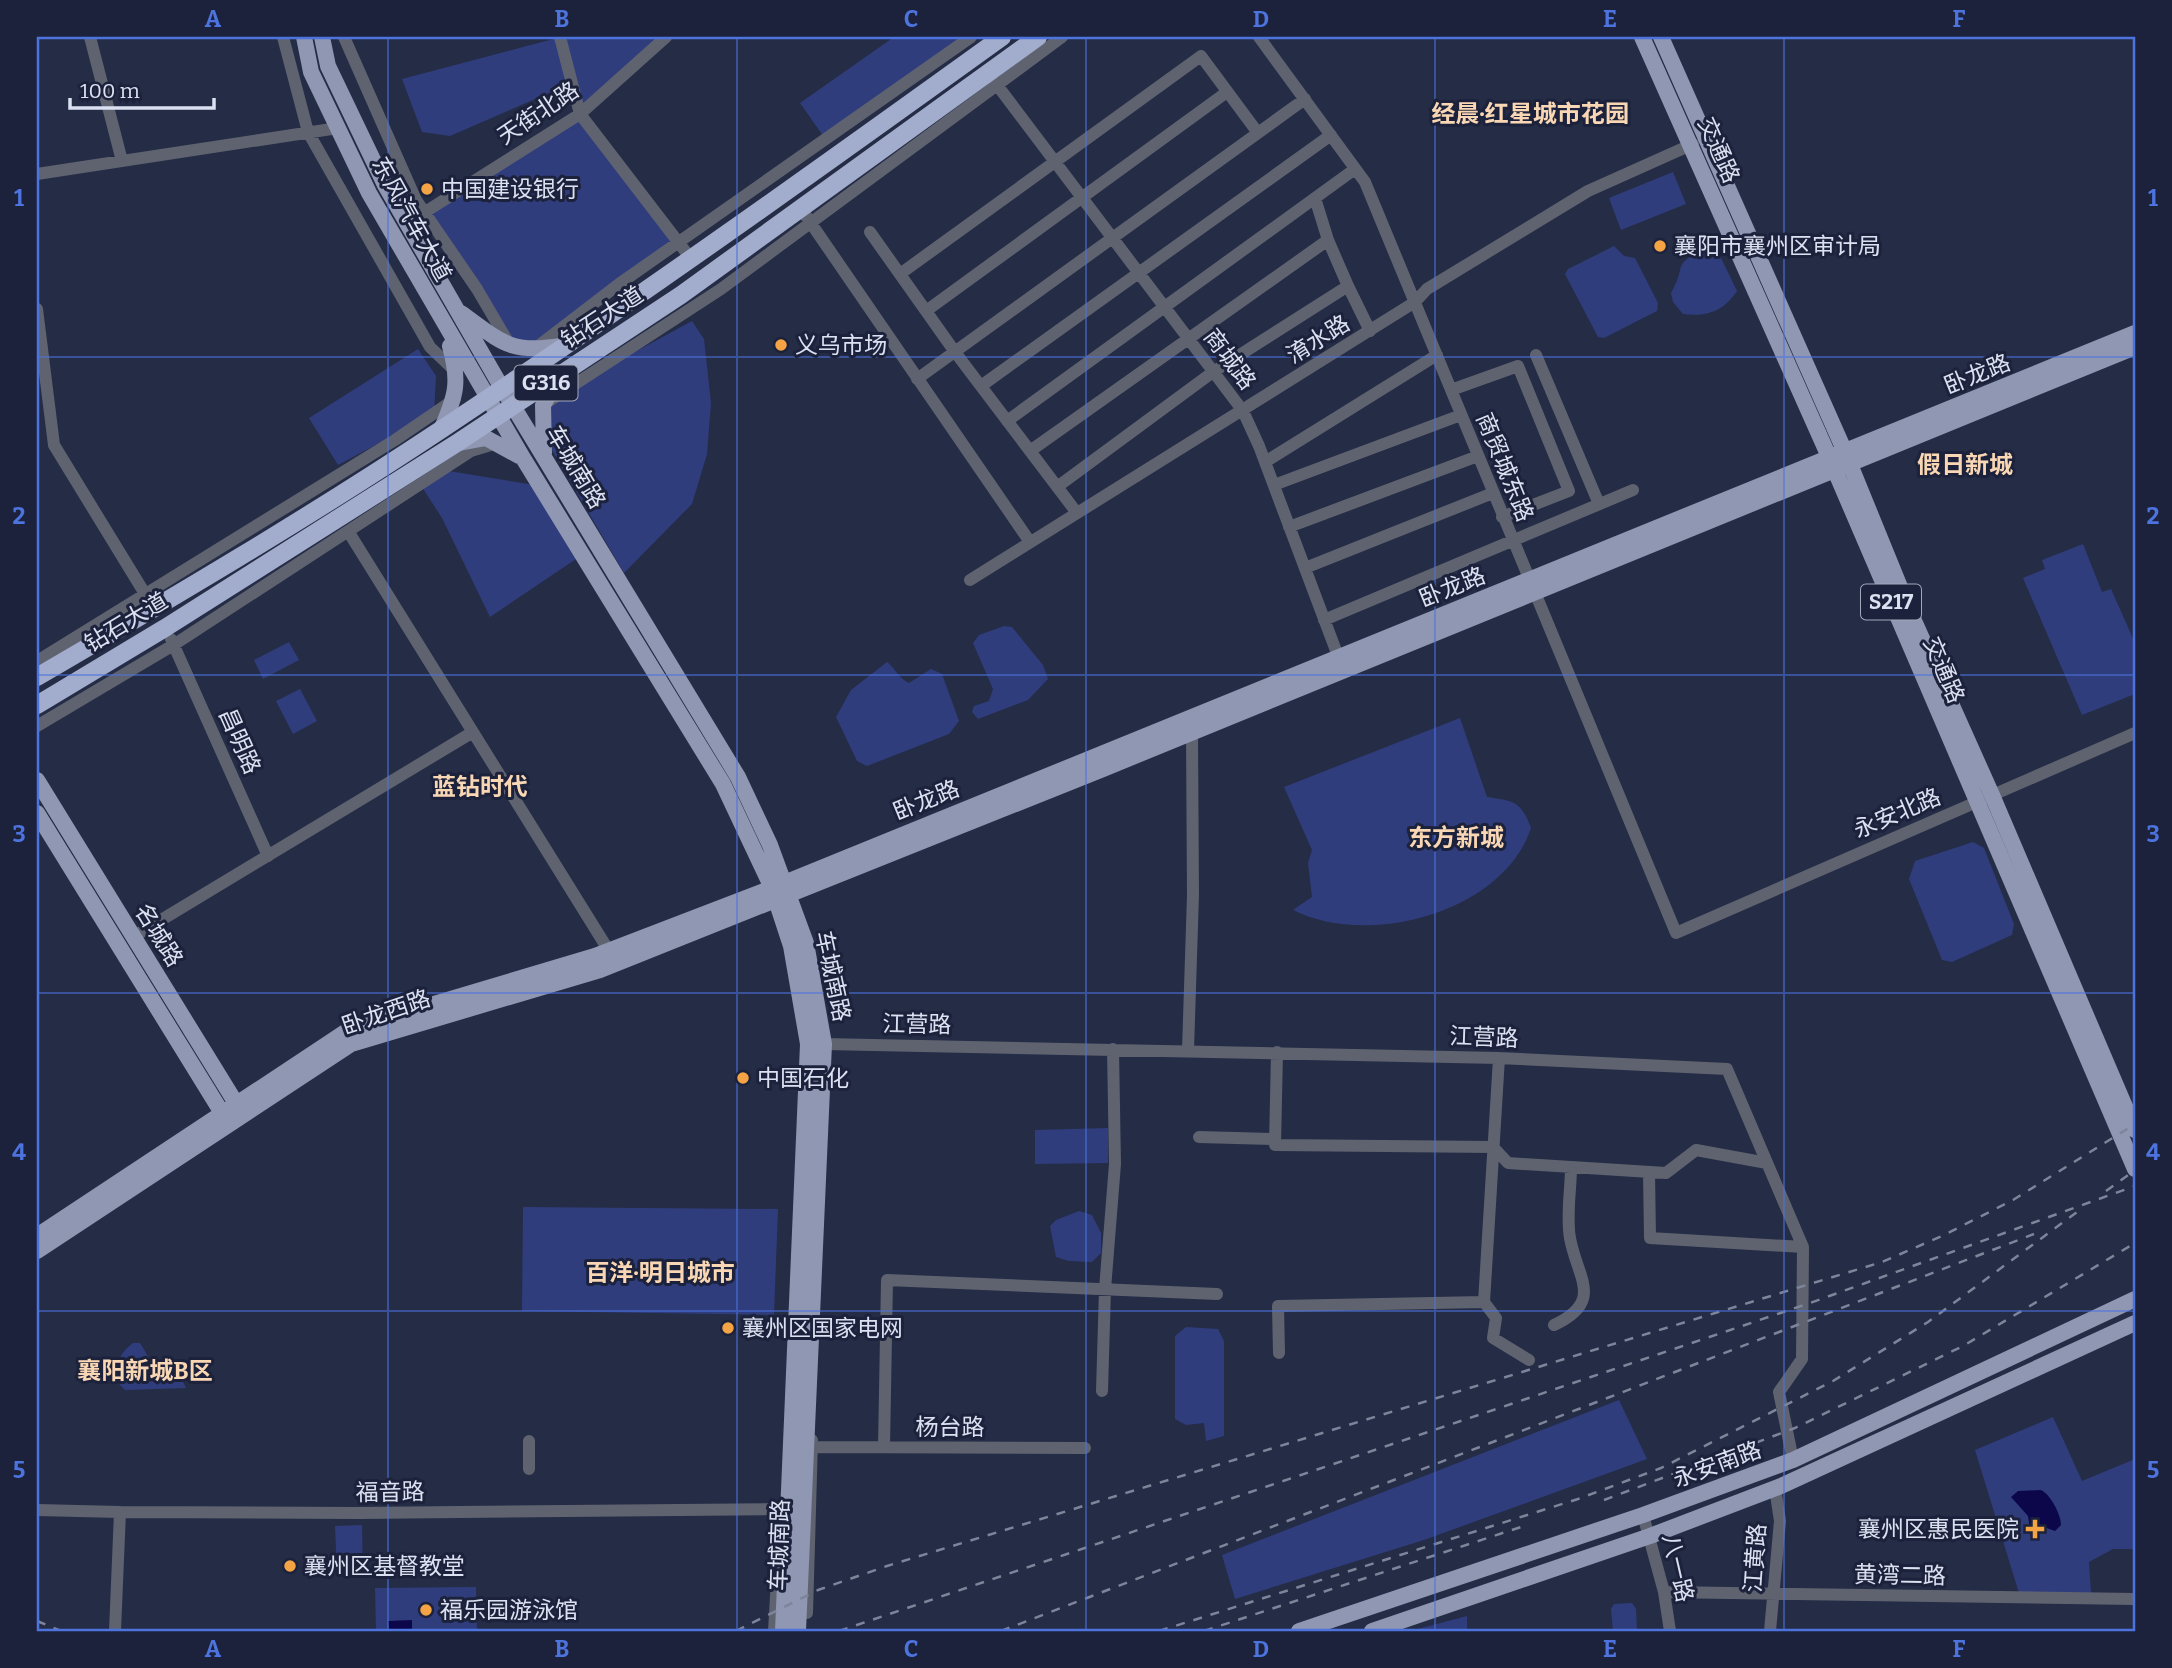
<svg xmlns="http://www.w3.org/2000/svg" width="2172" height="1668" viewBox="0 0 2172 1668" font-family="Bitter,'Noto Sans SC',serif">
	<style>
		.green { fill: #303d7d }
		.water { fill: #0b074a }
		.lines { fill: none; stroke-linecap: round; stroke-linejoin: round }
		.minor { stroke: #5f6370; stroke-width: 12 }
		.major { stroke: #8f97b2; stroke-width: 16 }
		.highway { stroke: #a2accc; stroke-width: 18 }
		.rail { stroke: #7e8499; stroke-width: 2.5; stroke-dasharray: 9 9; stroke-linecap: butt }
		.grid { fill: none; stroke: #4d73de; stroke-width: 2; stroke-opacity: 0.55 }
		.poi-dot { fill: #f4a444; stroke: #1c223b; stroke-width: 2.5 }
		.labels { text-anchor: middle; stroke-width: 6; stroke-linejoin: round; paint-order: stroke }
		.shield { fill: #1c223b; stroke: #a2a8bb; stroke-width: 2 }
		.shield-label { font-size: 21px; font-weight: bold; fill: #dce1f2 }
		.street-label { font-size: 23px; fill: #dce1f2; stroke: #1c223b }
		.poi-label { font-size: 23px; fill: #dce1f2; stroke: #1c223b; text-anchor: start }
		.neighbourhood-label { font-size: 24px; font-weight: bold; fill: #f9d7b4; stroke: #1c223b }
		.neatline { fill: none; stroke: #4d73de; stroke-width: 2.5 }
		.grid-label { font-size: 23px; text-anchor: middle; font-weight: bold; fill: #4d73de }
	</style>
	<rect width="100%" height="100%" fill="#252c45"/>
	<path class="green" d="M561,37H666L580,114L678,242L532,351L511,347L425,212L580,114L572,83L450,136L422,132L402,79Z
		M894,37H960V45L826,140L800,103Z
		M1673,172L1686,204L1621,230L1609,198Z
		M1614,246L1624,256L1635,258L1658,303L1657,311L1604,338L1598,337L1565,274L1568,269Z
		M1711,248L1720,256L1737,291C1723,312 1706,317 1683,314L1673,302L1671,293C1689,262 1668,265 1711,248Z
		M692,321L704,339L711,403L707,454L692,504L624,573L543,435V405L563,391Z
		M418,349L436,376L434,414L338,465L309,418Z
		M443,470L540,486L582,555L490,617L442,518L420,484Z
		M2083,544L2102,592L2111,589L2135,643V694L2082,715L2023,578L2045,569L2042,560Z
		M1004,626L1012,627L1043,665L1048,679L1028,700L978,719L972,712L974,706L989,701L993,689L973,643L979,635Z
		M289,642L299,660L263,679L254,660Z
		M887,662C896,669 898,678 909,683L931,669L942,674L959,721L949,734L867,766L857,761L836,717L851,690Z
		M300,689L317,721L293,734L276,701Z
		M1460,718L1487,797C1514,801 1521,801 1531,828C1503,913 1367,948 1293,910L1312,897L1308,863L1312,850L1284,787Z
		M1973,842L1984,848L2014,924L2012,935L1952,962L1942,960L1909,879L1915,861Z
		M1108,1128V1163L1035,1164V1130Z
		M523,1207L778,1209L774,1315L522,1311Z
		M1079,1211L1092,1215L1101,1233V1253L1092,1262L1069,1261L1056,1257L1050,1226L1056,1220Z
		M1186,1327L1218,1329L1224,1341V1436L1206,1441L1204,1423L1186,1425L1175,1419V1336Z
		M133,1343H140L149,1358L173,1360L186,1388L125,1390L120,1385C117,1365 116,1356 133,1343Z
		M1619,1400L1647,1459L1424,1540L1235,1599L1222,1555Z
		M2053,1417L2082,1481L2135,1459V1549H2113L2089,1562L2091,1593H2019L1975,1450Z
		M362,1525L363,1573L337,1574L335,1526Z
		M476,1587L477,1631H376L375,1588Z
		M1632,1603L1636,1609L1637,1631H1613L1611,1609L1614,1604Z
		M1467,1616V1631H1410Z"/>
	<path class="water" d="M2041,1490C2050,1494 2061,1514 2061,1525L2055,1531L2041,1526L2036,1534L2031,1535L2028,1516L2011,1497L2018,1491Z
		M412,1620V1631H389L388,1621Z"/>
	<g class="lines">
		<path class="minor" d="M90,37L122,161
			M283,37L308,132L430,347L456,372
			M344,37L416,200L477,289L511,347
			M560,37L580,114L692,260
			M1259,37L1365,182L1676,933L2135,733
			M988,73L1243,411L1259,446L1338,656
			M37,174L338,128
			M425,212L580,114L666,37
			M806,216L1030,542
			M870,232L955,352L1077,513
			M900,274L1201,56L1258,133
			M1348,286L1370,331
			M37,309L54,445L150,602
			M926,311L1227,92
			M533,350L619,284L971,37
			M1536,355L1599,504
			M917,379L1305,99
			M981,386L1331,135
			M1451,390L1518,366L1569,491L1502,517
			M546,403L721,289L1062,37
			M1007,421L1355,169
			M1030,451L1328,240L1315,198
			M1265,462L1437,355
			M1274,485L1461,415
			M1057,487L1213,372L1348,286L1328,240
			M1289,527L1478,456
			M348,531L609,951
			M1305,568L1493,493
			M970,580L1415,302L1427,289L1588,191L1693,144
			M1324,620L1633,490
			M171,639L268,856
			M37,661L395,440L455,399
			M37,726L175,644L471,451L494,444
			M133,937L473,732
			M824,1044L1499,1058L1727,1069L1803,1247L1802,1359L1779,1392L1793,1460
			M1188,1050L1193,895L1192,733
			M1277,1052L1275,1145L1493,1147L1508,1163L1666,1173L1696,1150L1767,1163
			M1199,1137L1275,1139
			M1649,1172L1650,1238L1803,1247
			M1484,1302L1496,1318L1493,1338L1529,1360
			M1554,1325C1605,1301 1577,1278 1570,1238C1566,1216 1571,1189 1571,1167
			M1279,1353L1278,1306L1484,1302L1499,1058
			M1102,1391L1105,1289L1115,1164L1113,1049
			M529,1441V1469
			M815,1447L1085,1448
			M884,1447L887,1280L1217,1294
			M37,1510L120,1512
			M1643,1515L1664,1592L1670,1631
			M1664,1592L2135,1599
			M807,1613L812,1440
			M115,1631L120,1512L359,1513L781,1509
			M774,1631L780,1527
			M1770,1631L1780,1521L1775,1488"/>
		<path class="major" d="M304,37L311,72L369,193L523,458L723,784L772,888L791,946L808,1044L783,1631
			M322,37L328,66L385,185L499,383L738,777L770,845L806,943L824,1044L798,1631
			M1642,37L1830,459L2135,1169
			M1661,37L1845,452L1911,614L1992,795L2135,1130
			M461,313C503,343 511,355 564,345
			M441,430C456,396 460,382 450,346
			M459,443L486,438L519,456
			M544,453L543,405L562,373
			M37,780L242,1113
			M37,813L227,1121
			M37,1236L350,1029L595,956L772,888L2135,333
			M37,1251L351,1044L600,970L1103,769L2135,347
			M1299,1631L1643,1515L1793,1460L2135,1299
			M1372,1631L1650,1536L1781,1486L2135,1323"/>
		<path class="highway" d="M37,677C172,598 308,518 439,431C630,304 816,171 1002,37
			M37,705L165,628L457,443L681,295L1038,37"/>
		<path class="rail" d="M2106,1191L2135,1170
			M1604,1500L1795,1428L1963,1346L2135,1243
			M37,1621L61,1631
			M736,1631L818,1590L887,1566L1882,1262L1942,1236L2013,1200L2135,1124
			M839,1631L1810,1303L2135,1186
			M1001,1631L2034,1234
			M1159,1631L1578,1499L1661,1468L1833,1381L1928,1322L2077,1212
			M1204,1631L1521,1527"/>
	</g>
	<path class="grid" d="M388,37V1631M737,37V1631M1086,37V1631M1435,37V1631M1784,37V1631M37,357H2135M37,675H2135M37,993H2135M37,1311H2135"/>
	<g class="poi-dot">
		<circle cx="427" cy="189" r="7"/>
		<circle cx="1660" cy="246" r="7"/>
		<circle cx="781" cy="345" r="7"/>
		<circle cx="743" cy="1078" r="7"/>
		<circle cx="728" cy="1328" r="7"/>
		<path d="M2031.5 1518.5h7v7h7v7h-7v7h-7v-7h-7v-7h7z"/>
		<circle cx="290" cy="1566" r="7"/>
		<circle cx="426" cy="1610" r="7"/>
	</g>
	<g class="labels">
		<g class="shield">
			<rect x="514.5" y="365.5" width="63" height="35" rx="5"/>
			<rect x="1861" y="584.5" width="60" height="35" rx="5"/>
		</g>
		<g class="shield-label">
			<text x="546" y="390">G316</text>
			<text x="1891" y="609">S217</text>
		</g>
		<g class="street-label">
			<text transform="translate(538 113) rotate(-34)" y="8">天街北路</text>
			<text transform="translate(1719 150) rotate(66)" y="8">交通路</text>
			<text transform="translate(412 219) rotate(61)" y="8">东风汽车大道</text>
			<text transform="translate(602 317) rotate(-33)" y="8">钻石大道</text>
			<text transform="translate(1318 339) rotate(-32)" y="8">淯水路</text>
			<text transform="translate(1230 359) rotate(53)" y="8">商城路</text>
			<text transform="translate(1977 374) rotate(-22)" y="8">卧龙路</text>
			<text transform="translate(576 467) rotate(59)" y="8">车城南路</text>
			<text transform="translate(1505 467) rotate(68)" y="8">商贸城东路</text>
			<text transform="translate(1452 587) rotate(-22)" y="8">卧龙路</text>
			<text transform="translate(126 622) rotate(-31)" y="8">钻石大道</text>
			<text transform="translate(1944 670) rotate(67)" y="8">交通路</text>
			<text transform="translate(240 741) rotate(66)" y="8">昌明路</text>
			<text transform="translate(926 800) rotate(-22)" y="8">卧龙路</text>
			<text transform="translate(1897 813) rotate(-23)" y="8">永安北路</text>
			<text transform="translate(159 935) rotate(58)" y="8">名城路</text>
			<text transform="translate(833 976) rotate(78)" y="8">车城南路</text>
			<text transform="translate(386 1012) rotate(-19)" y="8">卧龙西路</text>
			<text transform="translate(917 1024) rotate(1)" y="8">江营路</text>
			<text transform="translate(1484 1037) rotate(2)" y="8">江营路</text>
			<text x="950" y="1435">杨台路</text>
			<text transform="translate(1717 1464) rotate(-20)" y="8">永安南路</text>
			<text transform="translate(390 1492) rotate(-1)" y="8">福音路</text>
			<text transform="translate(779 1545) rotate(-88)" y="8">车城南路</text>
			<text transform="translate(1755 1558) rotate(-86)" y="8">江黄路</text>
			<text transform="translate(1678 1568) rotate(77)" y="8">八一路</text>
			<text transform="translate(1900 1575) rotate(1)" y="8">黄湾二路</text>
		</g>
		<g class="poi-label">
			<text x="441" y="197">中国建设银行</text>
			<text x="1674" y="254">襄阳市襄州区审计局</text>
			<text x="795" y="353">义乌市场</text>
			<text x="757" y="1086">中国石化</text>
			<text x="742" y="1336">襄州区国家电网</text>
			<text x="2019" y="1537" text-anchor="end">襄州区惠民医院</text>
			<text x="304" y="1574">襄州区基督教堂</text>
			<text x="440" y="1618">福乐园游泳馆</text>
		</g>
		<g class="neighbourhood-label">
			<text x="1530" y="122">经晨·红星城市花园</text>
			<text x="1965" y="473">假日新城</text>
			<text x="480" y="795">蓝钻时代</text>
			<text x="1456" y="846">东方新城</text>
			<text x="660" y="1281">百洋·明日城市</text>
			<text x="145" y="1379">襄阳新城B区</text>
		</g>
	</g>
	<rect width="2172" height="1668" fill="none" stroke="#1c223b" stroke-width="77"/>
	<path d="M70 98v10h144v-10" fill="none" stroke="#dce1f2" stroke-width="3.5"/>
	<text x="80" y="98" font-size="21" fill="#dce1f2" stroke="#1c223b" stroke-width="5" paint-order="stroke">100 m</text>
	<rect x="38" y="38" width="2096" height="1592" class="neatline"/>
	<g class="grid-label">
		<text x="213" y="27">A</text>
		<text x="562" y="27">B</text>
		<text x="911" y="27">C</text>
		<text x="1261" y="27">D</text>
		<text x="1610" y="27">E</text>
		<text x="1959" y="27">F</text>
		<text x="19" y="206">1</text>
		<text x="2153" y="206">1</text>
		<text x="19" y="524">2</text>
		<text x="2153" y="524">2</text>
		<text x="19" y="842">3</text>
		<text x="2153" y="842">3</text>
		<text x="19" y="1160">4</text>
		<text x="2153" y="1160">4</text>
		<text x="19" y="1478">5</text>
		<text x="2153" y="1478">5</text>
		<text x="213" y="1657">A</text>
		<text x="562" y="1657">B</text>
		<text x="911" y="1657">C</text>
		<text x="1261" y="1657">D</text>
		<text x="1610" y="1657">E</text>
		<text x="1959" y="1657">F</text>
	</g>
</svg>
